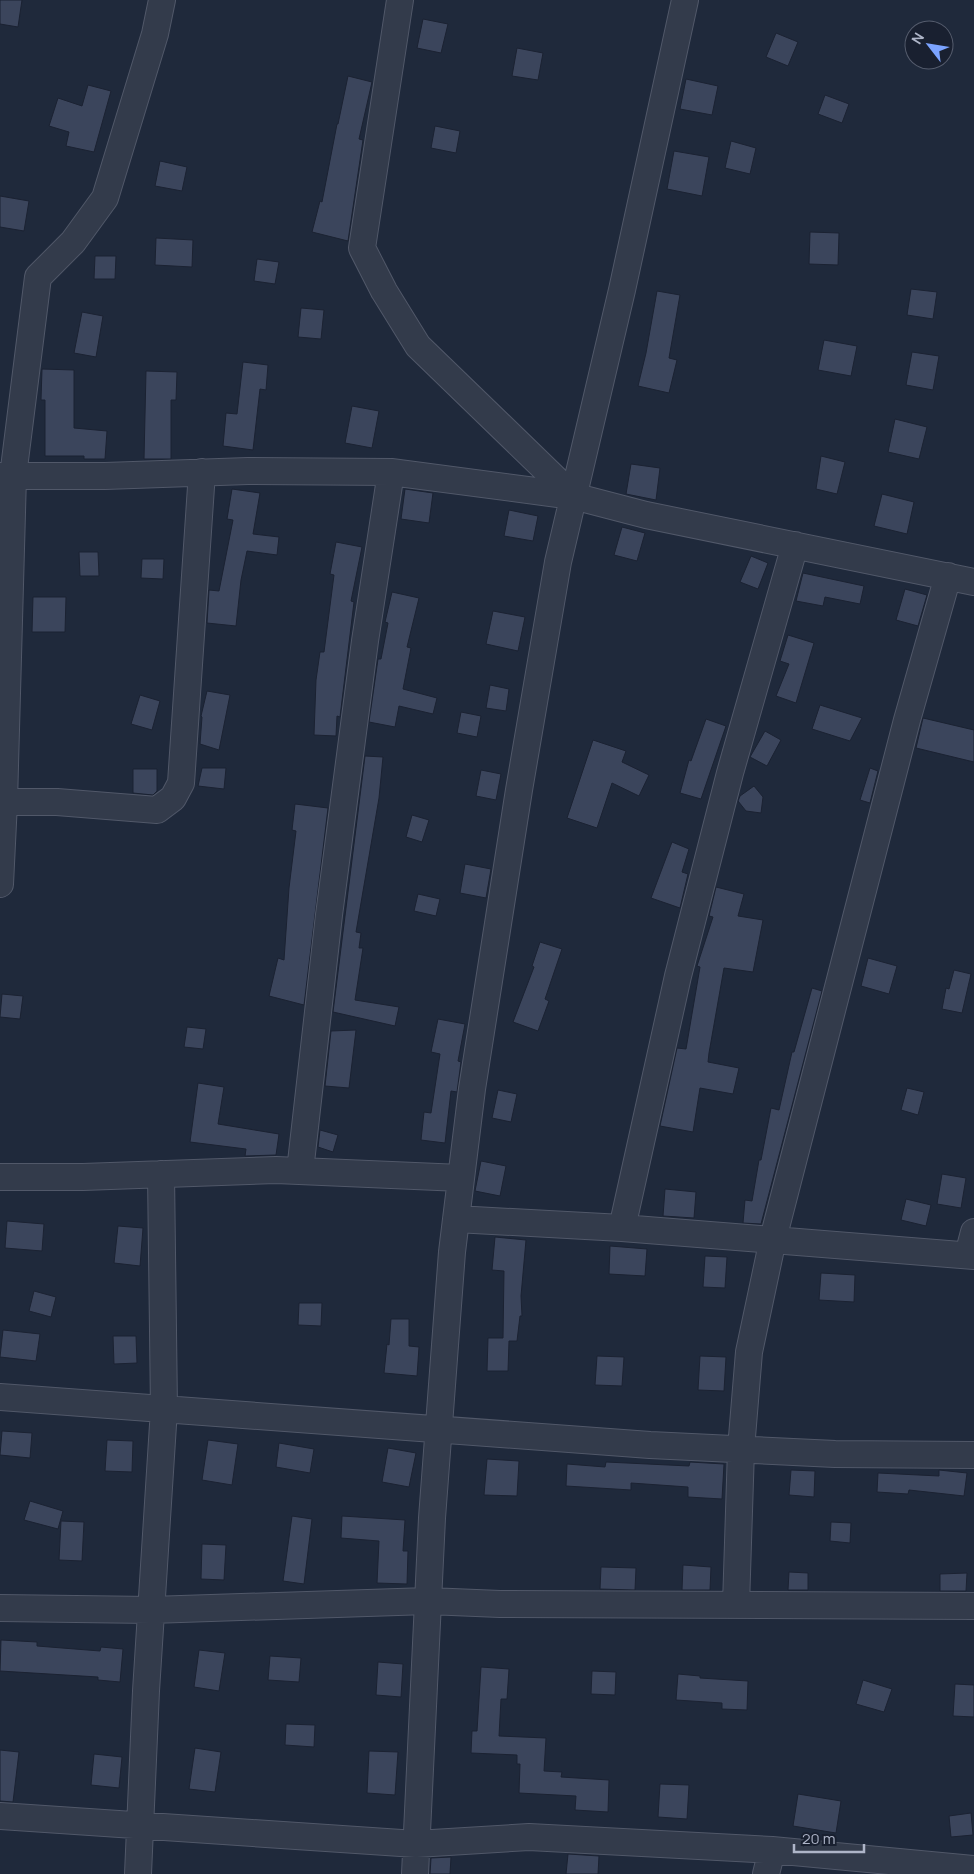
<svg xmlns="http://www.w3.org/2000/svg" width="974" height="1874" viewBox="0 0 974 1874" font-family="Manrope,sans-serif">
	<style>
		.building { fill: #3b455c; stroke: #1b2232 }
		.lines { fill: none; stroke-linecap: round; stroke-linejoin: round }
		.street-casing { stroke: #515869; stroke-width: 28 }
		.street { stroke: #333b4b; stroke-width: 26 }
	</style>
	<rect width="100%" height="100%" fill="#1f293b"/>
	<path class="building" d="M0,0H22L18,27L0,24Z
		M423,19L448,24L441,53L417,48Z
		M776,33L798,42L788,66L766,57Z
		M517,48L543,53L538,80L512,76Z
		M348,76L372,82L359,139L363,140L348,241L312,232L320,201L322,202L337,124H338Z
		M686,79L718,86L712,115L680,109Z
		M88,85L111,91L94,152L66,146L69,132L49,126L58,98L82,106Z
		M825,95L849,104L842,123L818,114Z
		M435,126L460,131L456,153L431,148Z
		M731,141L756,148L750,174L725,168Z
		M674,151L709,157L702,196L667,189Z
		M160,161L187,167L182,191L155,186Z
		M0,196L29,201L24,231L0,227Z
		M810,232L839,233L838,265L809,264Z
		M156,238L193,240L192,267L155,265Z
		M95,256H116L115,279H94Z
		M257,259L279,262L275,284L254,281Z
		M911,289L937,292L933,319L907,315Z
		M657,291L680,295L669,358L677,360L669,393L638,386L646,353Z
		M301,308L324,310L321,339L298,337Z
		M82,312L103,316L96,357L74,353Z
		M824,340L857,346L851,376L818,370Z
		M912,352L939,356L933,390L906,385Z
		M243,362L268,365L266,390L260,389L253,450L223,446L226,413L237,414Z
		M42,369L74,370V428L107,431L105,459H84V456H45V400H41Z
		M146,371L177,372L176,400H171V459H144Z
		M352,406L379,411L372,448L345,443Z
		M895,419L927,427L919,459L888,452Z
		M821,456L845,462L837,494L816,489Z
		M631,464L660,468L656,500L626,494Z
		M232,489L260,493L253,534L279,537L277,555L247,551L241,580L236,626L207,623L209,590L219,591L233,520L227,519Z
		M405,489L433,493L429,523L401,519Z
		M882,494L914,502L907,534L874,526Z
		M509,510L538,516L533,541L504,536Z
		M622,527L645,533L637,561L614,555Z
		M336,542L362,547L351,601L354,602L340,717L337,716L336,736L314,735L316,680L320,652H324L334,575L330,574Z
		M79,552H98L99,576H80Z
		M751,556L768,563L758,589L740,582Z
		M142,559H164L163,579L141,578Z
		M803,573L864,586L860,604L825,597L823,606L796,601Z
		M905,589L927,595L918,626L896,620Z
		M392,592L419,598L407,647L411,648L403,689L437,698L433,714L399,706L395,727L369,722L378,659H381L388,623L385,622Z
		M33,597H66L65,632H32Z
		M493,611L525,617L518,651L486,644Z
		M788,635L814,643L796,703L776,696L789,664L780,661Z
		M490,685L509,689L506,711L486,708Z
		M207,691L230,695L219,750L200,744L202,717L201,716Z
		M140,695L160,701L152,730L131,724Z
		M820,705L862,718L850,741L812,729Z
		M461,712L481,716L477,737L457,733Z
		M923,718L974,730V762L916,748Z
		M706,719L726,726L701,799L680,793L689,760L691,761Z
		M765,731L781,740L767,766L750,757Z
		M593,740L626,751L622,762L649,775L639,796L612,783L597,828L567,818Z
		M365,756L383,757L379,798L356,932L361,933L359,948H363L355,1000L399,1007L395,1026L333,1012Z
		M202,768H226L224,789L198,786Z
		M870,768L878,771L870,803L860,800Z
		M133,769H157V791L153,795L133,793Z
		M481,770L501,774L496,800L476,796Z
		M754,786L763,797L761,813L746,811L738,801L740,796Z
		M295,804L328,808L304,1005L269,996L278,958L284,960L289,888L296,831L292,830Z
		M412,815L429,820L422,842L406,837Z
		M672,842L689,849L682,872L688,874L680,908L651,898Z
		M465,864L491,869L486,898L460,893Z
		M716,887L744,894L738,916L763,920L753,972L724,968L709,1053L708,1062L739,1068L733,1094L700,1088L693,1132L660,1126L677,1048L686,1049L700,967L697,966L713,917L709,916Z
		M418,894L440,899L436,916L414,911Z
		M540,942L562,949L545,999L549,1001L538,1031L513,1022L534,967L532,966Z
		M868,958L897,966L889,994L861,986Z
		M954,970L971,974L962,1013L942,1009L946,988L949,989Z
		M812,988L822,991L761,1224L743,1223L745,1200L752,1201L759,1160H761L771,1108L779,1110L792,1052H794Z
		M2,994L23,996L20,1019L0,1017Z
		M438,1019L465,1024L458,1061L461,1062L457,1092L451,1091L445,1143L421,1140L424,1112L431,1113L440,1054L431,1052Z
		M187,1027L206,1029L203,1049L184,1047Z
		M356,1030L349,1088L325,1086L331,1031Z
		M198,1083L224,1087L218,1124L279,1134L276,1155L245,1156L246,1149L190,1142Z
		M907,1088L924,1092L918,1115L901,1110Z
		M498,1090L517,1094L511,1122L492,1118Z
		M320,1130L338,1135L333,1152L318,1147Z
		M481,1161L506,1166L500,1196L475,1191Z
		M942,1174L966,1178L961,1208L937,1204Z
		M665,1189L696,1192L694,1218L663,1216Z
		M906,1199L931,1205L926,1226L901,1220Z
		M7,1221L44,1224L42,1251L5,1248Z
		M118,1226L143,1228L140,1266L114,1263Z
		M495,1237L526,1240L521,1296L522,1316H520L517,1341H509L508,1371H487L488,1338H503L504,1271L492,1270Z
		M610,1246L647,1249L645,1276L609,1274Z
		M705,1256L727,1257L725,1288L703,1287Z
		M821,1273L855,1275L854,1302L819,1300Z
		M34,1291L56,1297L51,1317L29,1311Z
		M299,1303H322L321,1326L298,1325Z
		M391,1319H409V1346L419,1347L417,1376L384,1373L387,1344L389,1345Z
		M3,1330L40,1334L36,1361L0,1357Z
		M113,1336H136L137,1363L114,1364Z
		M597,1356L624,1357L622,1386L595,1385Z
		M700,1356L726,1357L724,1391L698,1390Z
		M2,1431L32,1433L30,1458L0,1455Z
		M107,1440L133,1441L132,1472L105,1471Z
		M208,1440L238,1444L232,1485L202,1480Z
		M279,1443L314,1449L310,1473L276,1467Z
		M388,1448L416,1453L409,1487L382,1482Z
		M487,1459L519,1461L517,1496L484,1495Z
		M606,1462L689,1466L690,1462L724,1464L722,1499L688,1497V1487L631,1483V1490L566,1486L567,1464L605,1467Z
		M791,1470L815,1471L814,1497L789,1495Z
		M939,1470L967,1473L964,1496L909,1490L908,1494L877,1492L878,1473L939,1476Z
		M30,1501L63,1511L58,1529L24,1520Z
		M292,1516L312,1519L304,1584L283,1581Z
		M342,1516L405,1520L403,1551H408L407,1584L377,1583L379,1541L341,1538Z
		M61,1521L84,1522L82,1561L59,1560Z
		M831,1522L851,1523L850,1543L830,1541Z
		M202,1544L226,1545L224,1580L201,1579Z
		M683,1565L711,1567L710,1590H682Z
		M601,1567L636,1568L635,1590L600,1589Z
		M789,1572L808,1573V1590H788Z
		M967,1573L966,1591H940V1574Z
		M1,1640L37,1642V1646L100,1651L101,1647L123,1649L120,1682L98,1680V1677L0,1671Z
		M199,1650L225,1653L219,1691L194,1687Z
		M270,1656L301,1658L299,1682L268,1680Z
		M378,1662L403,1664L401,1697L376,1695Z
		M481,1667L509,1669L507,1699H501L499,1736L546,1738L544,1771L562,1772L561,1777L609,1780L608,1812L575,1810L576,1796L519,1793L520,1764H517V1755L471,1753L472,1731H477Z
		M592,1671L616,1672L615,1695L591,1694Z
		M678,1674L700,1676V1678L748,1681L747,1710L722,1709V1703L676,1700Z
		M863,1680L892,1689L884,1712L856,1704Z
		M955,1684L974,1685V1717L953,1716Z
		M286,1724L315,1725L314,1747L285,1745Z
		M195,1748L221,1752L215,1792L189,1789Z
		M0,1750L19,1752L13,1802L0,1801Z
		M369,1751L398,1752L395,1795L367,1793Z
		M94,1754L122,1757L119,1788L91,1785Z
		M660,1784L689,1785L687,1819L658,1817Z
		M798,1794L841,1801L836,1833L793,1826Z
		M971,1813L973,1835L951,1837L949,1816Z
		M568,1854L599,1856L598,1874H566Z
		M451,1857L450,1874H430L431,1858Z"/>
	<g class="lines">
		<g class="street-casing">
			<path id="street" d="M400,0L362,248L384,291L418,346L573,496
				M0,476H105L248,471L391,472L573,496L646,515L974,582
				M0,802H57L157,810L173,798L181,783L202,472
				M0,884L4,802L13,476L38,277L73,242L105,198L155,34L162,0
				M300,1171L329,915L365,641L391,472
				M0,1177H83L276,1170L461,1178
				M456,1219L622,1228L974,1256
				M622,1228L678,976L730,773L795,545
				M968,1255L974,1232
				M0,1397L650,1445L835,1454L974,1455
				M736,1605L741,1449L749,1352L773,1239L907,720L948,576
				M0,1608L151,1610L428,1601L500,1604L974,1606
				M0,1816L416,1844L529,1837L772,1850L974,1869
				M138,1874L146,1691L164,1409L161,1174
				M415,1874L432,1518L452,1252L472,1089L519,790L558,562L622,290L685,0
				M766,1874L772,1850"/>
		</g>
		<use href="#street" class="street"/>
	</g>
	<g transform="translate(929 45) rotate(301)"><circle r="24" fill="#192030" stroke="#555c6d"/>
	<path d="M0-4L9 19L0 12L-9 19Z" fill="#7ba3ff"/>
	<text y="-8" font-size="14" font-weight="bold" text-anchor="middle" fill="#aeb5c8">N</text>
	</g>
	<path d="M794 1844v8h70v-8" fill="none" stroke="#aeb5c8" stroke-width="2.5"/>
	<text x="802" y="1844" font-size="15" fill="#aeb5c8" stroke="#192030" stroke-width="4" paint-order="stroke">20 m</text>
</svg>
